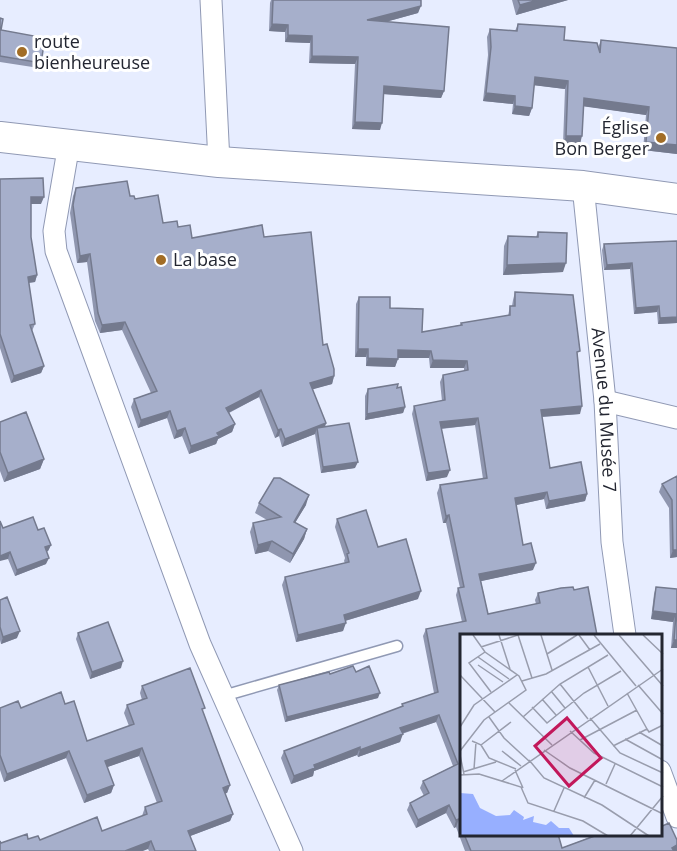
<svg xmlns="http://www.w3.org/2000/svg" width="677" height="851" viewBox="0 0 677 851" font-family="'Open Sans',sans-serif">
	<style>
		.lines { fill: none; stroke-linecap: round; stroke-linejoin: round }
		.lane-casing { stroke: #9099b4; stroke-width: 13 }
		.street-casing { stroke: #9099b4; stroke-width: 23 }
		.secondary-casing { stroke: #9099b4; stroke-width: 32 }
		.lane { stroke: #fff; stroke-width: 10 }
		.street { stroke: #fff; stroke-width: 21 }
		.secondary { stroke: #fff; stroke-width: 30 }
		.wall { fill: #8f96af }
		.shaded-wall { fill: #747a8e }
		.building { fill: #a6afcb; stroke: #747a8e; stroke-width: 1.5 }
		.poi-dot { fill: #a26d26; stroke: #fff; stroke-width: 2 }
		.labels { text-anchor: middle; stroke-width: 6; stroke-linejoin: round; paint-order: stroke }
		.poi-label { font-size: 18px; fill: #232631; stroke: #fff; text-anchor: start }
		.street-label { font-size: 18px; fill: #232631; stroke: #fff }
		.inset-road { fill: none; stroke: #999dad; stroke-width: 1.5 }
		.view { fill: #c2185b; fill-opacity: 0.15; stroke: #c2185b; stroke-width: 3 }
		.inset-edge { fill: none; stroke: #232631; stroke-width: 3 }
	</style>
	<rect width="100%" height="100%" fill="#e7edff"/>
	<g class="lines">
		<g class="lane-casing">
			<path id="lane" d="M223,696L397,646"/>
		</g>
		<g class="street-casing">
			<g id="street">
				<path d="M211,0L219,162"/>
				<path d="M69,144L54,231L56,251L200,644L292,851"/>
				<path id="s1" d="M583,186L605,401L612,542L625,635"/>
				<path d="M605,401L677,418"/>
				<path d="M660,771L677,817"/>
			</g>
		</g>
		<g class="secondary-casing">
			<path id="secondary" d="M0,137L219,162L583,186L677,199"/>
		</g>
		<use href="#lane" class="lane"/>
		<use href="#street" class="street"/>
		<use href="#secondary" class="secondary"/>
	</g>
	<path class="wall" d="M271,0H421L418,13L385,22L444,91L441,98L384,94L380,130L352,129L355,64L309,63L310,43L285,42V32L269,31L270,3Z
		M512,0H568L516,15Z
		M0,18L1,30L41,63L39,68L0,62Z
		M518,24L564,40L598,48L601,40L677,48V154L643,150L646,115L584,106L580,144H563L565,89L534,85L532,108L529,116L512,114L513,104L483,101L488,55L487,37L490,29L515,31Z
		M0,179L41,204H31V237L37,275L35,282L29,283L35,324L32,331L44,366L41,373L11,383L0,348Z
		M76,188L130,196L135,199L163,223L178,227L192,238L264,237L323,345L334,376L332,384L312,389L326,423L325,426L355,468L321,473L315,434L282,447L279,436L275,438L259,397L229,413L235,424L232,432L218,439L216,444L189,454L182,436L174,439L167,418L138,428L131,407L134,399L151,393L122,330L100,333L95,321L87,262L77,263L70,213L73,196Z
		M538,232L563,272L503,275L504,246L508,236L536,237Z
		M677,241V323L658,324L657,312L634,314L630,269L604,270L602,250L604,244Z
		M515,292L578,357L580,414L542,417L550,468L587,494L585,501L546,509L544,499L516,505L523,545L533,570L481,581L488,614L536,604L535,600L538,593L574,590L461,635V834H558L562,848L598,834H660L677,851H465L456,827L454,828L446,813L416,828L407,810L410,803L424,796L420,788L423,781L453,766L436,722L402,734L400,742L358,757L357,755L314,771L313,776L291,784L281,758L284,751L401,707L402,704L434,693L423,636L426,629L462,622L456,595L458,588H460L446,523H443L437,493L440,485L483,479L475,425L441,429L447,477L426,481L412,414L414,406L442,401L440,382L443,375L464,371V368H430L429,358H398L395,367L366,366V357H355L356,304L359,297L390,308L422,332L460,325L461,323L508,316L510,306H512L513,300Z
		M397,388L405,407L403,413L365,420V396L368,389Z
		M0,422L44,459L40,469L4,482L0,471Z
		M677,476V557L670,558L669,508L659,492L662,484Z
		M259,503L306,505L295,523L307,529L304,539L290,563L268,551L255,554L250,532L253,523L267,520L255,513Z
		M337,519L378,547L418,599L345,621L343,631L296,642L282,585L285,577L345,563L344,561L345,558L335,527Z
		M3,528L38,530L51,545L48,551L46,552V564L15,576L8,559Z
		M656,587L677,589V648H671L673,622L651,619L654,594Z
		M0,600L17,638L1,644L0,640Z
		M78,633L121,668L90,679L76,639Z
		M356,672L378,698L285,722L277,690L279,685L330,674Z
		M142,686L203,713L230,785L227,793H225L233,814L230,821L190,836L196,851H149L148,849L1,843L28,839L40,840L102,831L142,816L145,807L157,803L139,756L107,767L114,785L111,793L84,803L66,758L4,782L0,770V708H21L65,704L87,741L129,726L124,713L127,705L142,700L140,693Z"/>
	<path class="shaded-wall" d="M538,0H568L516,15L520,5Z
		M421,6L418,13L364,28L367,20Z
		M272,24L288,25L285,32L269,31Z
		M288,35L312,36L310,43L285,42Z
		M312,56L358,57L355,64L309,63Z
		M535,77L568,81L565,89L532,85Z
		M384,86L444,91L441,98L382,94Z
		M486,93L515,96L513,104L483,101Z
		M584,98L649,107L646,115L581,106Z
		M515,106L532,108L529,116L512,114Z
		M355,122L382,123L380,130L352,129Z
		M566,136H582L580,144H563Z
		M646,142L677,145V154L643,150Z
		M31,197H44L41,204H28Z
		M90,254L87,262L77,263L80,256Z
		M566,263L563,272L503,275L507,265Z
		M632,263L630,269L604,270L607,265Z
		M37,275L35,282L25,283L28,277Z
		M659,306L657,312L634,314L636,308Z
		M677,317V323L658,324L660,318Z
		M125,322L122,330L100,333L102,325Z
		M358,349H368L366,357H355Z
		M398,350L431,351L429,358H396Z
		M368,358L398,359L395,367L366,366Z
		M433,360L467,361L464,368H430Z
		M44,366L41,373L11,383L14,376Z
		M334,376L332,384L307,391L310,383Z
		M261,390L259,397L224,415L226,408Z
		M582,406L580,414L538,417L541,410Z
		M405,407L403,413L365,420L367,414Z
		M170,411L167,418L138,428L141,420Z
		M478,418L475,425L437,429L440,422Z
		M326,423L324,430L317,428L315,434L282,447L285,439Z
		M235,424L232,432L218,439L216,444L189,454L191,446Z
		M185,428L182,436L174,439L177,431Z
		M281,429L279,436L275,438L278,430Z
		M44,459L40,469L4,482L8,473Z
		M358,462L355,468L321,473L323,467Z
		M450,470L447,477L426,481L428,473Z
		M547,492L544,499L512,506L515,498Z
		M587,494L585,501L546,509L549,501Z
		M309,495L306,505L290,531L294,522Z
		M449,515L446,523H443L446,516Z
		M307,529L304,539L290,563L293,554Z
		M272,541L268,551L255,554L258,545Z
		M51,545L48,551L42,553L45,547Z
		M673,550H677V557L670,558Z
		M10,552L8,559L0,561V556Z
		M49,558L46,564L15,576L17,570Z
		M536,563L533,570L477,582L479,574Z
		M421,591L418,599L341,622L344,615Z
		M653,611L676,614L673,622L651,619Z
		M346,623L343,631L296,642L298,635Z
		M20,631L17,638L1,644L3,637Z
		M674,640H677V648H671Z
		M123,661L121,668L90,679L92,672Z
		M380,693L378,698L285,722L287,717Z
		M439,715L436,722L397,735L400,728Z
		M403,734L400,742L358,757L360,750Z
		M360,747L357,755L314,771L313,776L291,784L294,776L314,765Z
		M142,748L139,756L102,769L105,761Z
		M69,751L66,758L4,782L7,774Z
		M114,785L111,793L84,803L87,795Z
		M230,785L227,793L220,795L223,788Z
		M449,805L446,813L416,828L418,820Z
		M233,814L230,821L185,838L188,831Z
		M459,819L456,827L454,828L456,820Z
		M151,841L148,849L143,851H125Z
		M677,845V851H671L672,848Z"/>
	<path class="building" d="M273,0H421V6L367,20L449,27L444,91L384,86L382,123L355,122L358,57L312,56V36L288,35V25L272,24Z
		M518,0H538L520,5Z
		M0,18L3,19L1,30L45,38L41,63L0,56Z
		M518,24L565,27L564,40L597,43L600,53L601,40L677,48V145L646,142L649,107L584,98L582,136H566L568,81L535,77L532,108L515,106V96L486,93L491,47L490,29L517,31Z
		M43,178L44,197H31V237L37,275L28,277L35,324L30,325L44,366L14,376L0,334V179Z
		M127,181L130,196H134L135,199L158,195L163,223L177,221L178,227L190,225L192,238L262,225L264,237L311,232L323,345L327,344L334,369V376L310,383L326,423L285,439L281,429L278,430L261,390L226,408L235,424L217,433L219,436L191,446L185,428L177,431L170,411L141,420L134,399L157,391L125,322L102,325L98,313L90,254L80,256L73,205L76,188Z
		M538,232L567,233L566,263L507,265L508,236L538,237Z
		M677,241V317L660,318L659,306L636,308L632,263L607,265L604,244Z
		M515,292L573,295L580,351L577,352L582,406L541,410L550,468L581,462L587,494L549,501L547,492L515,498L523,545L531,543L536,563L479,574L488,614L540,603L538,593L561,588L573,587L574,590L588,587L597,635H461V825L459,819L456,820L449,805L418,820L410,803L429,793L423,781L458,764L439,715L400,728L403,734L360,750V747L314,765L315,768L294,776L284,751L403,706L402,704L438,692L426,629L466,621L458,588L464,587L449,515L446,516L440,485L487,478L478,418L440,422L450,470L428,473L414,406L445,400L443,375L468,370L467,361L433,360L431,351L398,350V359L368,358V349H358L359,297H390V308L423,309L422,332L462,325L461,323L510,315V306H515Z
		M398,384L397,388L401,387L405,407L367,414L368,389Z
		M26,412L44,459L8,473L0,452V422Z
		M349,423L358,462L323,467L317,428Z
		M677,476V550H673L672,500L662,484Z
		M274,478H280L309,495L294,522L307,529L293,554L272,541L258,545L253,523L281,517L259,503Z
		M366,510L378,547L406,539L421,591L344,615L346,623L298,635L285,577L349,562L347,554L349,553L337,519Z
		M33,517L38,530L44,528L51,545L45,547L49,558L17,570L10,552L0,556V521L3,528Z
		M656,587L677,589V640H674L676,614L653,611Z
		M7,597L20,631L3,637L0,627V600Z
		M108,622L123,661L92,672L78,633Z
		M353,666L356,672L369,666L380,693L287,717L279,685L329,672L330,674Z
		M190,668L205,708L202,709L230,785L223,788L233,814L188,831L196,851H155L151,841L125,851H0V841L1,843L27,834L28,839L38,836L40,840L97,817L102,831L147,814L145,807L162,801L142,748L105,761L114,785L87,795L69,751L7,774L0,755V708L18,701L21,708L61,692L65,704L74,701L87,741L134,724L127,705L147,698L142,686Z
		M669,823L677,840V845L672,848L674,851H471L464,834H558L562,848L600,834H660V827Z"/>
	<g class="poi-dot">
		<circle cx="22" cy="52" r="6"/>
		<circle cx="661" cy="138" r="6"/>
		<circle cx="161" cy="260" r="6"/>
	</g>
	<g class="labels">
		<g class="poi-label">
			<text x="34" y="48">route<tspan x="34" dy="21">bienheureuse</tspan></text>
			<text x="649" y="134" text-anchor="end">Église<tspan x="649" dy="21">Bon Berger</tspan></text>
			<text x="173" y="266">La base</text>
		</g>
		<g class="street-label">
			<text dy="6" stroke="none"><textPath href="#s1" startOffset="225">Avenue du Musée 7</textPath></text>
		</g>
	</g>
	<g transform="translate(460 634)">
		<rect width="202" height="202" fill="#e7edff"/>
		<path d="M0,159L13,160L20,174L36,182L50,181L54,176L64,183L63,186L74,182L73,188L86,191L91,187L99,194H109L114,202H0Z" fill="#97afff"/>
		<path class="inset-road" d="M39,1L50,35M58,1L72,44M81,1L92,36M119,1L130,16M134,1L176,52M159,1L203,52M183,1L203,20M21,13L58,1M25,18L9,29L31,58M87,20L117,1M18,23L49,45M18,31L43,48M128,33L148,72M0,41L35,78M62,47L86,40L140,10M100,50L128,85M178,51L203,80M91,57L105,74M167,59L187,95M82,65L96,81M49,69L92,111M72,73L87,89L124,59L161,37M29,83L44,104L69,127M63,83L100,50L148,21M130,84L160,119L203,139M0,93L14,71L57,41M187,95L189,98L203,91M110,97L134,119L203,153M179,98L203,112M165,105L203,126M120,106L177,76M12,107L21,111L51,88M21,111L29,124L56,135M153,112L187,95M84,116L110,134L203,180M0,117L24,86L66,56L59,42L25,18L13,1M42,117L61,132M0,121L4,140M69,126L84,144L142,171L189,202M14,135L16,108M55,136L63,154M3,138L36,128M0,141L19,140L61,153L68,169L123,187L148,202M42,147L203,35M146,150L155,130M124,164L135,146M94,177L104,154M170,202L203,162"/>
		<path class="view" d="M107,84L141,124L109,152L75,112Z"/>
		<rect width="202" height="202" class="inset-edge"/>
	</g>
</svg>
